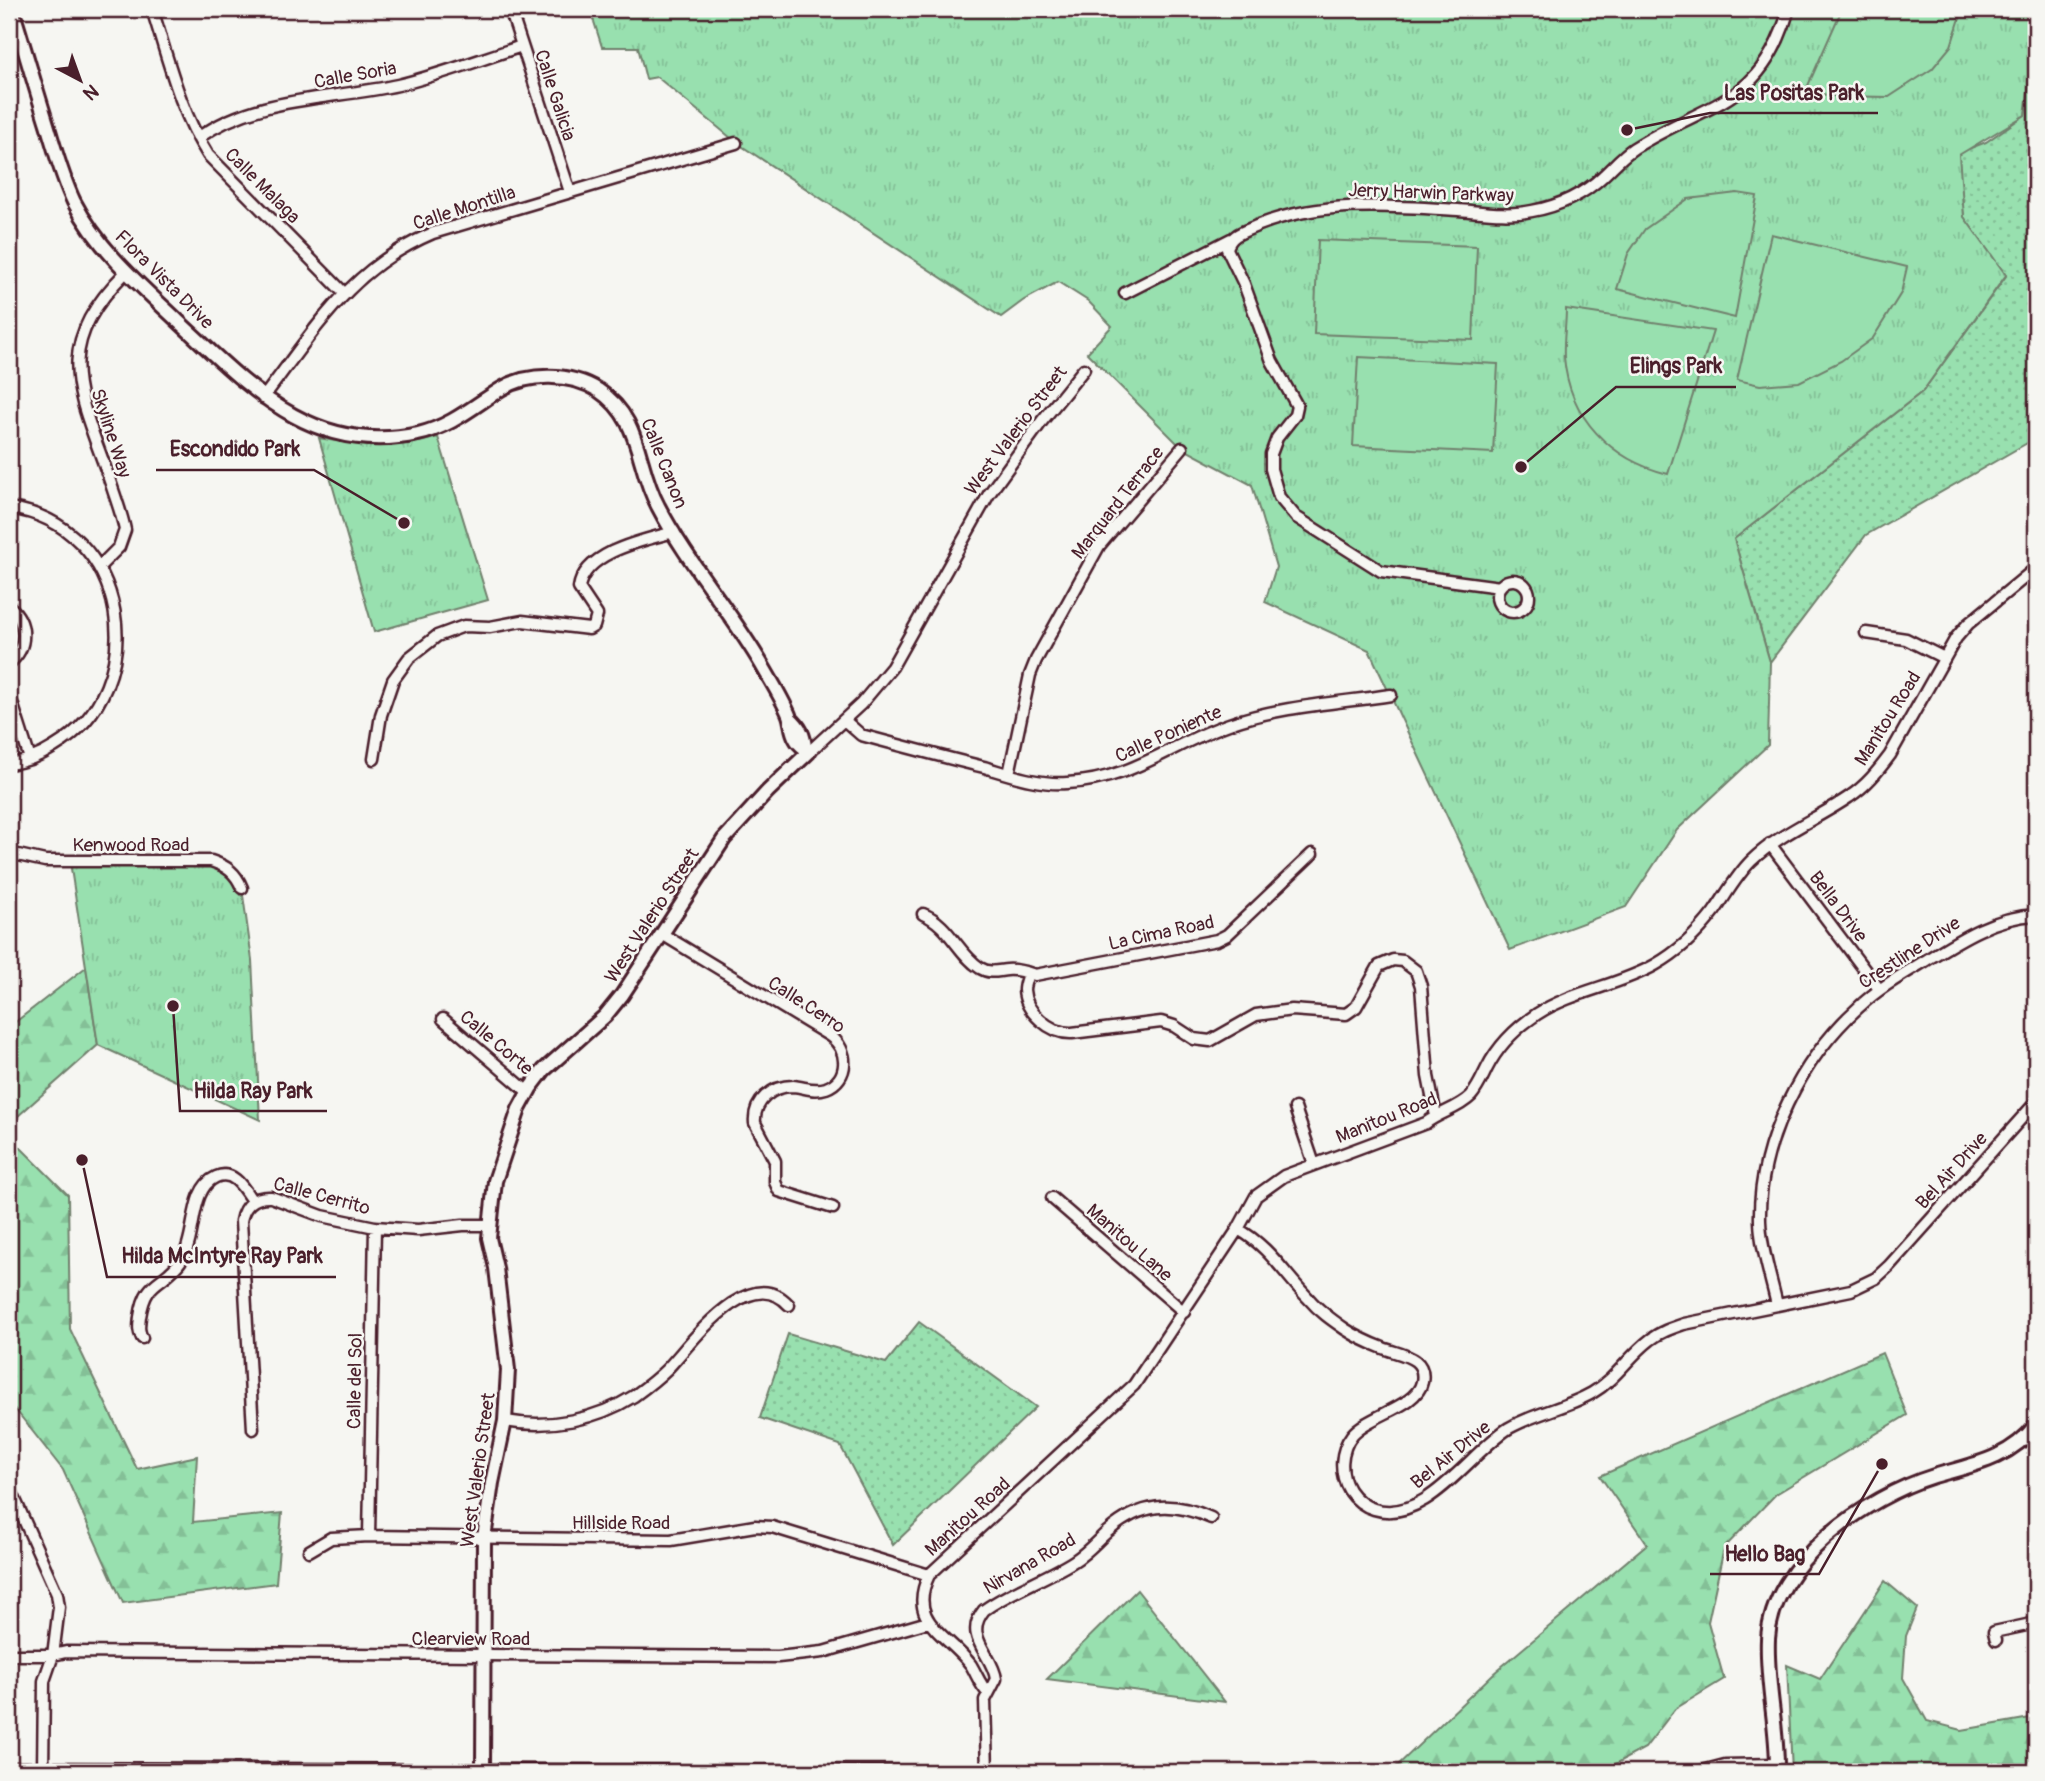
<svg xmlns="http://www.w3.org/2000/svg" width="2045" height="1781" viewBox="0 0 2045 1781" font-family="Pangolin,sans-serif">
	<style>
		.grass { fill: url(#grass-dots); stroke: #71806d; stroke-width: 2 }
		.forest { fill: url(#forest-firs); stroke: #71806d; stroke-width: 2 }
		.park { fill: url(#park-tufts); stroke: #71806d; stroke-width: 2 }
		.garden { fill: #98e0af; stroke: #71806d; stroke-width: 2 }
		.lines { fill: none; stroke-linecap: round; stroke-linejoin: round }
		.minor-casing { stroke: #4a1f2b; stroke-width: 15 }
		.tertiary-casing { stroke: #4a1f2b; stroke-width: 18 }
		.minor { stroke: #f6f6f2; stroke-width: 10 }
		.tertiary { stroke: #f6f6f2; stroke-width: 12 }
		.labels { text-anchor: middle; stroke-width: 5; stroke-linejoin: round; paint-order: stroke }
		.street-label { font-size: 19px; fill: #4a1f2b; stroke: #f6f6f2 }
		.leader { fill: none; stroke: #4a1f2b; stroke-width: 2.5 }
		.callout-dot { fill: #4a1f2b; stroke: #f6f6f2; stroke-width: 2.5 }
		.callout-label { font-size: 21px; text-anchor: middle; font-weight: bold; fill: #4a1f2b; stroke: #f6f6f2; stroke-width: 5; stroke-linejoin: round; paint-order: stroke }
	</style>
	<defs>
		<pattern id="grass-dots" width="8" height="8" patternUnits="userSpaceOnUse" patternTransform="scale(1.75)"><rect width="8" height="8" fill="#98e0af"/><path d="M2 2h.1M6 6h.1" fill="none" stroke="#84c097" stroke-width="1.8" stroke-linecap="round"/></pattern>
		<pattern id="forest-firs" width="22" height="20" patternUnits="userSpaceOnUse" patternTransform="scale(1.75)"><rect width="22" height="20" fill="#98e0af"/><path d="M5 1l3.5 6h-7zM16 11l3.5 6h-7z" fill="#84c097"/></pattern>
		<pattern id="park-tufts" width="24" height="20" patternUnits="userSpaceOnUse" patternTransform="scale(1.75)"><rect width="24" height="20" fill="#98e0af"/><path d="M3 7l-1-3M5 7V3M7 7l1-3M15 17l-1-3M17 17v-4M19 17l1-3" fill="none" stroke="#84c097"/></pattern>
	</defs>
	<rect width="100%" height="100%" fill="#f6f6f2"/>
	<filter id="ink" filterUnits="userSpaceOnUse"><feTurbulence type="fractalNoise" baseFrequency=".0143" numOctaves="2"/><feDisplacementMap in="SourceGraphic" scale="14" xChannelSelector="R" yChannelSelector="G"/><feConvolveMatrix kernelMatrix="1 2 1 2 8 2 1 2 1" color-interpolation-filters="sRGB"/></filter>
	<g filter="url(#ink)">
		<path class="grass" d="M2036,73V438L1866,535L1770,662L1734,539L1923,391L2006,276L1964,217L1958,153L1986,142L2025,115L2029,85Z
			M919,1322L1036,1407L893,1545L840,1445L760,1418L788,1334L886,1363Z"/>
		<path class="forest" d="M86,967L98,1045L9,1124V1027Z
			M9,1136L68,1195L70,1329L137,1469L197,1456L193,1522L282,1513L276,1583L123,1603L63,1470L15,1409L9,1410Z
			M1882,1353L1907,1415L1776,1494L1724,1548L1708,1622L1724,1679L1675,1709L1645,1748L1601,1772H1414L1397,1766L1494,1673L1647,1544L1600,1476Z
			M1885,1581L1917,1608L1906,1636L1903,1678L1927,1721L1962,1730L2036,1717V1772H1792L1787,1665L1820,1679Z
			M1137,1590L1225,1702L1047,1679Z"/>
		<path class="park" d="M590,9H2036V73L2029,85L2025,115L1959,155L1964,217L2006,275L1923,391L1734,539L1770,662L1768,745L1677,830L1626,907L1510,950L1369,650L1265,602L1276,567L1252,485L1182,448L1087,353L1112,326L1088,301L1058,282L1024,300L1001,317L737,143L657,77L646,79L638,47H602Z
			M438,437L488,600L374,632L319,438C360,446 398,450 438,437Z
			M70,862L223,865L242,888L252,960L260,1120L98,1045Z"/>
		<path class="garden" d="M1842,9H1963L1951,46L1932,69L1889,97L1831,96L1806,90Z
			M1737,193L1757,196L1735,318L1617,289L1628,254L1645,229L1688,199Z
			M1771,234L1907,267L1901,293L1873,338L1841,361L1799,382L1760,385L1737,380Z
			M1318,240L1477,246L1473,340L1314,334Z
			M1566,309L1713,331L1668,474C1611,460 1569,418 1564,357C1563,342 1566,325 1566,309Z
			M1358,357L1498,364L1493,453L1353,446Z"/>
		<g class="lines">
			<g class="minor-casing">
				<path id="minor" d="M152,9C168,59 180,111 208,155L344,293
					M510,9L570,192
					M198,138C256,96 330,100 398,85C440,75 481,59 522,46
					M1125,293L1231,239
					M263,398C315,330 350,268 433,233L736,143
					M9,508C129,524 155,687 54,747C40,756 25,762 9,764
					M99,567L119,547L125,530C122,515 116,499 111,484C80,393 48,350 126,272
					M1497 596a16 16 0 1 1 32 0a16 16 0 1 1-32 0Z
					M1500,587L1381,571L1296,517L1279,497L1271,469V454L1277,438L1295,415L1297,406L1272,361L1244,284L1227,249C1230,234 1246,231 1259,225C1323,200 1391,206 1458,210C1483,212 1508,216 1532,211C1559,206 1583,195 1603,176C1613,167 1622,156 1634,148C1708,101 1761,107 1789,9
					M9,606C28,622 28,648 9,663
					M1866,633L1906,639L1944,658
					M9,693L30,759
					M844,720L861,735C902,746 943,757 984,767C1011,775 1038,785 1067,783C1132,780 1171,744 1229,724C1281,706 1338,703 1391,695
					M809,752L861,704L892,667L989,494L1042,421L1084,369
					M374,759L381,715L393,680L409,658L437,636L464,626L490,627L522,621L589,629L594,626L597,615L579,588C584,552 644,540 674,532
					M1009,774L1030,675L1036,660L1099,546L1182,448
					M1770,844L1879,989
					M9,853L45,861H211C227,866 236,873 242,888
					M923,914C949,924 958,954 980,968C990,974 997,971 1007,970C1016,969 1026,972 1035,975L1217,940L1227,935L1312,854
					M662,934L830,1036C849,1049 850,1079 826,1088C814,1092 805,1087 793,1086C772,1086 753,1101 755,1123L775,1161V1182L779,1191L833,1208
					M1028,973C1027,978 1024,984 1024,990C1025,1012 1051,1034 1072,1033L1161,1022L1174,1026L1194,1039L1210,1041L1256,1015L1292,1010L1346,1014L1356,1007L1379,966L1393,960L1403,961L1416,971L1421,986L1428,1076L1436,1116
					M443,1019L528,1092
					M1295,1108L1314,1164
					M1052,1198L1184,1312
					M1238,1229C1271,1248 1283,1273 1309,1299C1319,1311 1332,1320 1345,1329C1357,1337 1370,1343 1383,1348C1400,1355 1427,1356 1422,1382C1417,1407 1368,1415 1352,1435C1340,1451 1339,1473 1349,1490C1355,1499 1364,1506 1374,1509C1426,1525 1470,1452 1509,1428C1535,1413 1566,1408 1592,1393C1616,1379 1629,1356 1650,1340C1660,1332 1672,1328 1684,1324L1851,1290L1876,1278L1889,1266L2036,1102
					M1777,1305C1771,1278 1761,1249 1760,1221C1758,1142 1802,1058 1860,1006C1879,988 1902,975 1925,961C1960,939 1994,917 2036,915
					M142,1338C138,1330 139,1326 140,1317C146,1277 163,1287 182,1259C197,1236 189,1189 216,1177C234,1169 244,1189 252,1201
					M505,1421C549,1429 596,1420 634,1396C645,1388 657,1379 667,1369C691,1344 749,1261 789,1305
					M253,1429L241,1221C244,1205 254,1196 271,1197L322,1216L375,1227L418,1230L463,1225H489
					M9,1486L57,1594L59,1607L53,1655L44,1681L43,1772
					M369,1536L375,1227
					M309,1551L331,1538L369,1536L671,1540L755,1526L772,1527L929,1575
					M1996,1640L1994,1632L2036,1623
					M9,1655H53L66,1652L778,1657L823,1652L928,1622
					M988,1693C980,1685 977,1675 971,1665C948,1634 906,1622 929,1575L1134,1385L1238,1229L1256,1196L1284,1176L1426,1123C1440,1112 1458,1109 1471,1096C1478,1088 1482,1078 1487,1068C1498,1046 1516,1028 1537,1014C1573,991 1618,986 1655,965C1678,952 1698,933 1714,912C1726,895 1736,876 1751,861C1780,833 1817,819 1849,797C1866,786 1878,771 1890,755L1956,638L1968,624L2036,568
					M9,1768L974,1772
					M987,1772L985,1700L996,1679C993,1654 962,1637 984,1610C1012,1590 1046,1579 1074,1561C1087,1553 1096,1542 1107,1532C1140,1503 1171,1500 1211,1518
					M1698,1772L1725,1765L1777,1764"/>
			</g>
			<g class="tertiary-casing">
				<path id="tertiary" d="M12,9C24,47 35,86 47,124C55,150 62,177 74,202C99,250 139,284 178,321C247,385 312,457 418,434C450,427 474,406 501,389C529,372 571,373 598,390C643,420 635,464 658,506C687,562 730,610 762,665C771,681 782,698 789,715C792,723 791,731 796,739C799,745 804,747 809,752L768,791L724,839L622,995L605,1016L544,1070L531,1087L519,1109L495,1181L489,1238L496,1268L508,1370L505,1421L492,1483L484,1538L483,1772
					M790,718C800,727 804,735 805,748
					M1777,1772C1778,1728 1766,1684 1768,1639C1772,1562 1866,1497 1934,1476C1972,1465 2010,1459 2036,1425"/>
			</g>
			<use href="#minor" class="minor"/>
			<use href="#tertiary" class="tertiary"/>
		</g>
	</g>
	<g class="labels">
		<g class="street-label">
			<text transform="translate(355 74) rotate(-10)" y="7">Calle Soria</text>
			<text transform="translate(556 95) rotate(72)" y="7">Calle Galicia</text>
			<text transform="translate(263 185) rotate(45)" y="7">Calle Malaga</text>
			<text transform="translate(1431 192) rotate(2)" y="7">Jerry Harwin Parkway</text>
			<text transform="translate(464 207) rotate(-18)" y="7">Calle Montilla</text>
			<text transform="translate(165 279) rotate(45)" y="7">Flora Vista Drive</text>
			<text transform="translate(1015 430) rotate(-53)" y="7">West Valerio Street</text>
			<text transform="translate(112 433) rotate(72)" y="7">Skyline Way</text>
			<text transform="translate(665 463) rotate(68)" y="7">Calle Canon</text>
			<text transform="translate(1117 502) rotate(-52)" y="7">Marquard Terrace</text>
			<text transform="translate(1887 718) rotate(-58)" y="7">Manitou Road</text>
			<text transform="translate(1168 733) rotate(-24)" y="7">Calle Poniente</text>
			<text x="131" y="851">Kenwood Road</text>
			<text transform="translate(1839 906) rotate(53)" y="7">Bella Drive</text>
			<text transform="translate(651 915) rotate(-57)" y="7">West Valerio Street</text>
			<text transform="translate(1161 932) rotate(-12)" y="7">La Cima Road</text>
			<text transform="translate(1909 952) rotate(-33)" y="7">Crestline Drive</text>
			<text transform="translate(807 1004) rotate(33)" y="7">Calle Cerro</text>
			<text transform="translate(497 1042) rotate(40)" y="7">Calle Corte</text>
			<text transform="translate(1386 1117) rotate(-22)" y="7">Manitou Road</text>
			<text transform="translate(1951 1170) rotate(-48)" y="7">Bel Air Drive</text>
			<text transform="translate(322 1195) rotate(15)" y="7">Calle Cerrito</text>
			<text transform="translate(1130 1242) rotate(41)" y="7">Manitou Lane</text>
			<text transform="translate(354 1381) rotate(-89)" y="7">Calle del Sol</text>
			<text transform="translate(1450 1454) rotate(-39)" y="7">Bel Air Drive</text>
			<text transform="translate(477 1470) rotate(-82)" y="7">West Valerio Street</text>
			<text transform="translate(967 1516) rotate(-42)" y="7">Manitou Road</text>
			<text x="621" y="1529">Hillside Road</text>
			<text transform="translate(1029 1563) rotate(-30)" y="7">Nirvana Road</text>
			<text x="471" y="1645">Clearview Road</text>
		</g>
	</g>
	<path class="leader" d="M1627 130L1710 113H1878M1521 467L1616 387H1736M404 523L314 470H156M173 1006L180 1111H327M82 1160L107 1277H336M1882 1464L1819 1574H1710"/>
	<g class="callout-dot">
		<circle cx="1627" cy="130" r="7"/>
		<circle cx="1521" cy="467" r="7"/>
		<circle cx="404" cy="523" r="7"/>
		<circle cx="173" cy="1006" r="7"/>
		<circle cx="82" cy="1160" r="7"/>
		<circle cx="1882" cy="1464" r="7"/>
	</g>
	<g class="callout-label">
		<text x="1794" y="100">Las Positas Park</text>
		<text x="1676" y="373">Elings Park</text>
		<text x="235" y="456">Escondido Park</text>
		<text x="253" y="1098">Hilda Ray Park</text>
		<text x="222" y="1263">Hilda McIntyre Ray Park</text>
		<text x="1765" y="1561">Hello Bag</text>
	</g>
	<rect width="2045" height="1781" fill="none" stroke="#f6f6f2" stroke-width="35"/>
	<rect x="18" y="18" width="2010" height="1746" fill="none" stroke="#4a1f2b" stroke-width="2.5" filter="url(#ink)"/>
	<g transform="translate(80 80) rotate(139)" stroke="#f6f6f2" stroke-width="5" paint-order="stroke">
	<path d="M0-5L12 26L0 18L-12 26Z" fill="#4a1f2b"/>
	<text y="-10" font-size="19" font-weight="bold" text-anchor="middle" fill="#4a1f2b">N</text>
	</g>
</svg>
